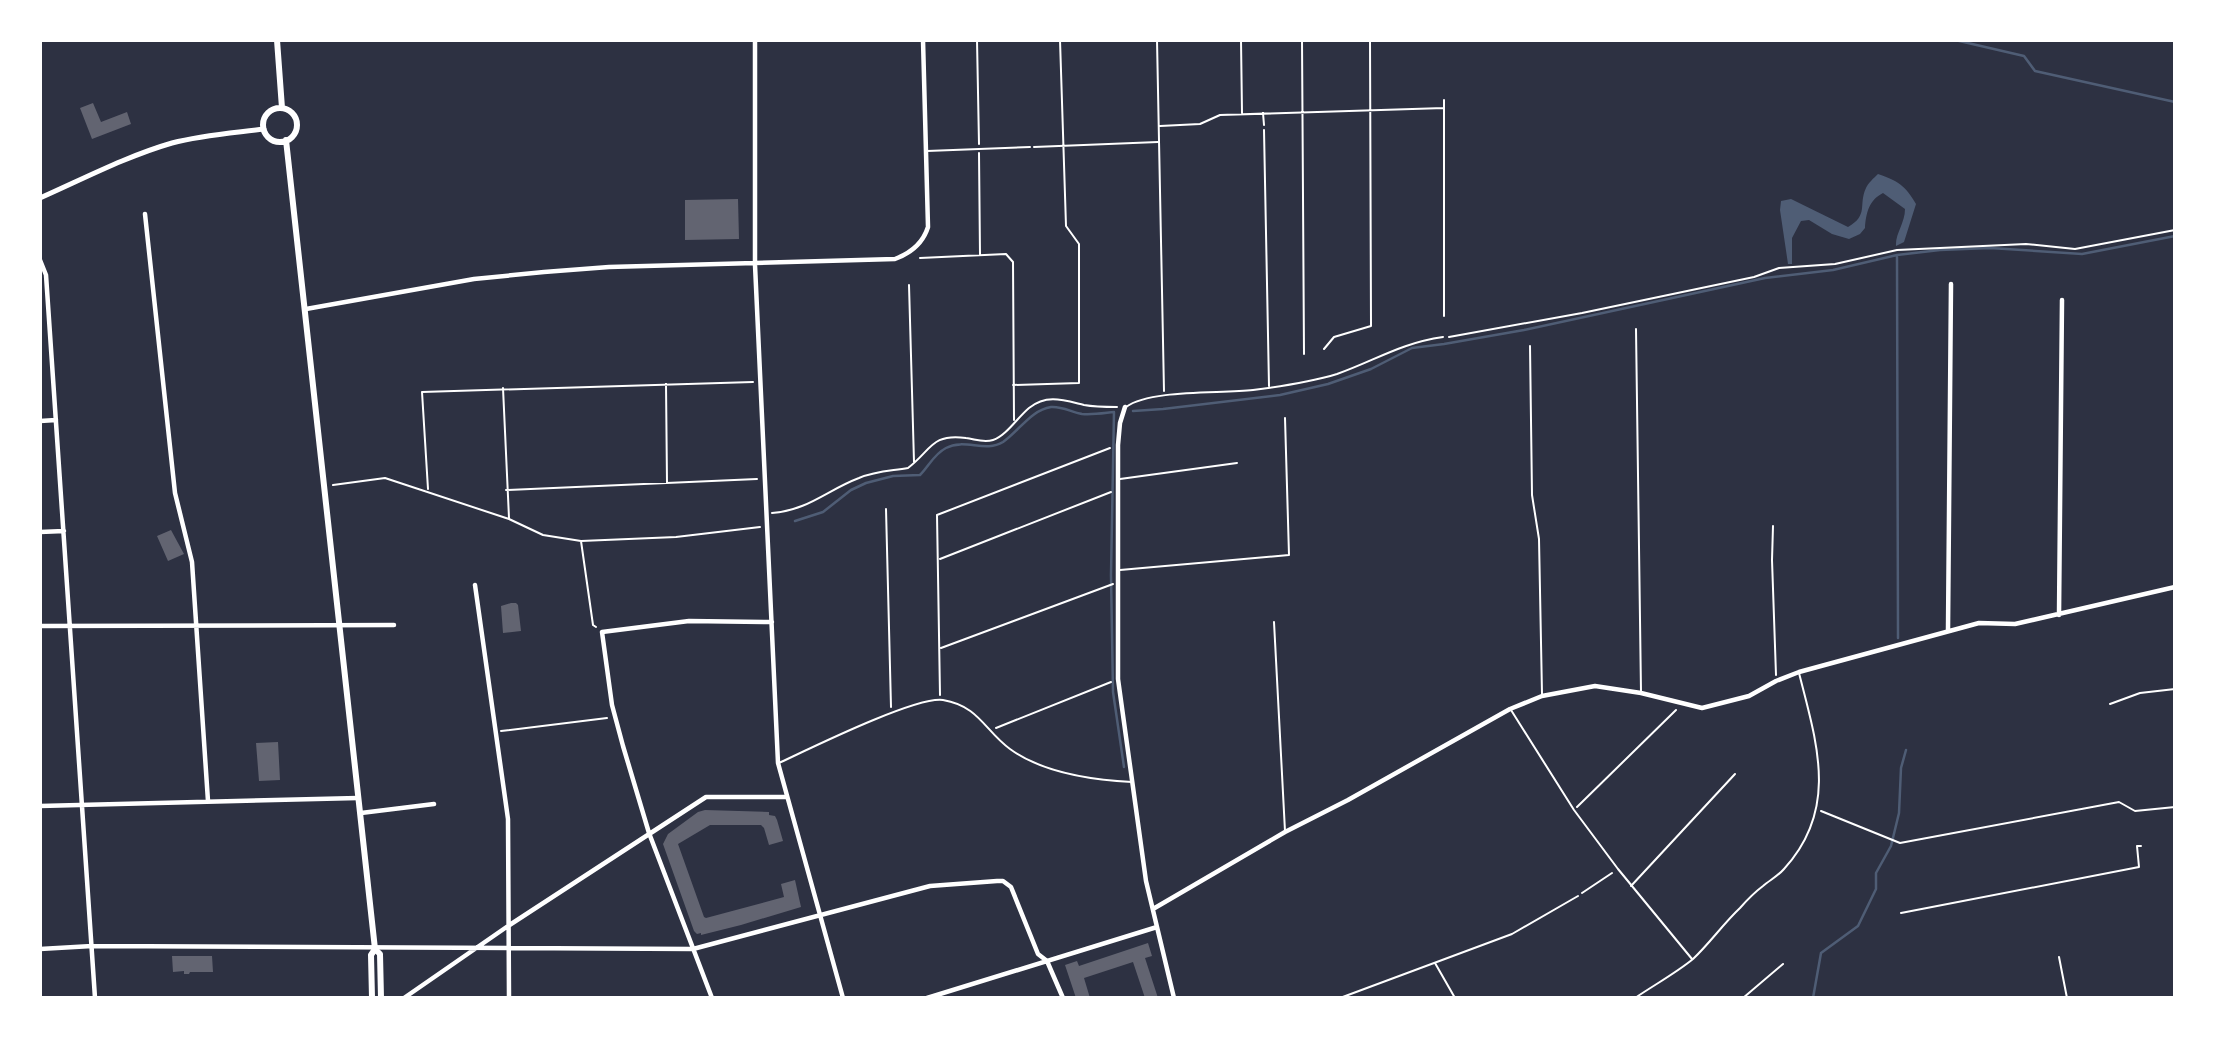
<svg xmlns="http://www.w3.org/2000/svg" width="2215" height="1038" viewBox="0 0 2215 1038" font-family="Helvetica,sans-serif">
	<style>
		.water { fill: #4f5d75 }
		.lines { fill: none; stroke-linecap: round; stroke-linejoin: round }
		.stream { stroke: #4f5d75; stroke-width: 2.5 }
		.building { fill: #626471 }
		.path { stroke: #fff; stroke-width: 2 }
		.service { stroke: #fff; stroke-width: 2 }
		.minor { stroke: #fff; stroke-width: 4.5 }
		.tertiary { stroke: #fff; stroke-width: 5 }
		.secondary { stroke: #fff; stroke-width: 6 }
	</style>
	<rect width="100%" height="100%" fill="#2d3142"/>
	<path class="water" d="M1878,174C1898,181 1905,185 1916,204L1904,242L1896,246C1895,234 1905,223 1905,209L1883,193C1869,200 1866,213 1865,228L1860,234L1849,239L1832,234L1809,220L1801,221L1792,238V264H1788L1780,210L1781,201L1791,199L1848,227C1869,215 1858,205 1866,188C1868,183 1874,178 1878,174Z"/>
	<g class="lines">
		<path class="stream" d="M1955,40L2024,56L2035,71L2175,102
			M1897,257L1898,638
			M1133,411L1163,409L1280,395L1328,384L1371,369L1412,348L1444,344L1524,330L1765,278L1833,270L1897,255L1940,250L1990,248L2082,254L2175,236
			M795,521L823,512L851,490L866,483L893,476L920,475C929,466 934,454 946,448C965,438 985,453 1003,442C1019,431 1031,410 1051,407C1062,406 1071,412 1082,414C1093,415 1104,413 1114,412L1111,575L1113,692L1124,767
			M1813,998L1821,953L1858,926L1876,889V873L1891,846L1899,813L1901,768L1906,750"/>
	</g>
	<path class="building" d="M93,103L101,122L127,112L131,124L92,139L80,108Z
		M738,199L739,239L685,240V200Z
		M171,530L184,554L168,561L157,536Z
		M511,603H516L518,605L521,631L503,633L501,606Z
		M278,742L280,780L259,781L256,743Z
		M705,810L769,812V815L775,816L777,820L783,841L769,845L764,828L761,825H710L678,844L704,917L706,918L784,897L781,884L795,880L801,907L741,925L701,935V933L697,934L694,931L663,844L668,834L698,812Z
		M1148,943L1152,956L1145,958L1158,998H1145L1133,962L1084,978L1090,998H1076L1065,965L1077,961L1079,966Z
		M172,956H212L213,972H190L189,974H184V971L173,972Z"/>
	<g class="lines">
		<path class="path" d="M977,40L979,144
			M1157,40L1164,391
			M1241,40L1242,113
			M1302,40L1304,354
			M1263,113L1264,125
			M1160,126L1200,124L1220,115L1444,108
			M1034,147L1158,142
			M979,153L980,255
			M920,258L1006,254L1013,262L1014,420
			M909,285L914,462
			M1444,316V100
			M1449,337L1582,313L1754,277L1779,268L1835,264L1897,250L2026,244L2075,249L2175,230
			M1324,349L1334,337L1371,326L1370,40
			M666,384L667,483
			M1013,385L1079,383V244L1066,226L1060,40
			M503,388L509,518
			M333,485L385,478L509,519L543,535L581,541L676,537L760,527
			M428,489L422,392L753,382
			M506,490L757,479
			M886,509L891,707
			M772,513C809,510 827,490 859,478C876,471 891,471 908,468C931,451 931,433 966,438C975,439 983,443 993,440C1006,436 1018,417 1029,408C1047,394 1063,400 1084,405C1095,407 1106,407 1117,407
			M1773,526L1772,560L1776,675
			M581,541L593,625L596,627
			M940,559L1111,492
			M941,648L1113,584
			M940,695L937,515L1110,448
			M2110,704L2140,693L2175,689
			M996,728L1111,682
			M501,731L607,718
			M1577,807L1676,710
			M1821,811L1900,843L2119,802L2135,811L2175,807
			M1582,893L1612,873
			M1901,913L2139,867L2137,846H2141
			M2059,957L2067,998
			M1743,998L1783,964"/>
		<path class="service" d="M1264,130L1269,386
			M927,151L1030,147
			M1636,329L1641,692
			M1530,346L1532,495L1539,539L1542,694
			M1126,407C1151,389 1220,394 1253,390C1277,387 1314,381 1337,374C1376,360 1401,343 1443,337
			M1120,479L1237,463
			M1120,570L1289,555L1285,418
			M1274,622L1285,831
			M1511,710L1574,810L1618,869L1692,959
			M779,763C809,749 916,696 943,700C979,706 985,731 1010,749C1043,773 1092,780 1132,782
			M1631,886L1735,774
			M1435,963L1455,998
			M1340,998L1512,934L1578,896
			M1635,998C1654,985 1676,973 1693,959C1710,943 1723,924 1740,908C1747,900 1755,892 1763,886C1770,880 1778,876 1784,869C1839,809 1817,744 1799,673"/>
		<path class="minor" d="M755,40V265L778,763L843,998
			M145,214L175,493L192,562L208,801
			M40,260L46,275L95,998
			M306,309L474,279L544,272L609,267L895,259C911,253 923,243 928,227L923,40
			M1125,407L1120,423L1118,445V679L1146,881L1174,998
			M40,421L56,420
			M40,532L64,531
			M475,585L508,819L509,998
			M2059,615L2062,300
			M40,626L394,625
			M1948,630L1951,284
			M40,806L358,798
			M361,813L434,804
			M1153,909L1285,832L1348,800L1510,709L1542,696L1595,686L1641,693L1702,708L1749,696L1776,681L1799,672L1979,623L2015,624L2175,587
			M40,949L92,946L693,949L930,886L997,881H1003L1011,887L1038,954L1047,961L1063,998
			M404,998L508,926L706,797H786
			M712,998L649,833L623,746L612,705L602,632L689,621L772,622
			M927,998L1157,927"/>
		<path class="tertiary" d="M40,198C83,179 127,156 172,143C202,135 233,133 264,129"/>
		<path class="secondary" d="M277,40L282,108
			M263 125a17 17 0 1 1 34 0a17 17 0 1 1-34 0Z
			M286,140L375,949L380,954L381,998
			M372,998L371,955L375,949"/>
	</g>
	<rect width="2215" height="1038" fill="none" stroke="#ffffff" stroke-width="84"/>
</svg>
